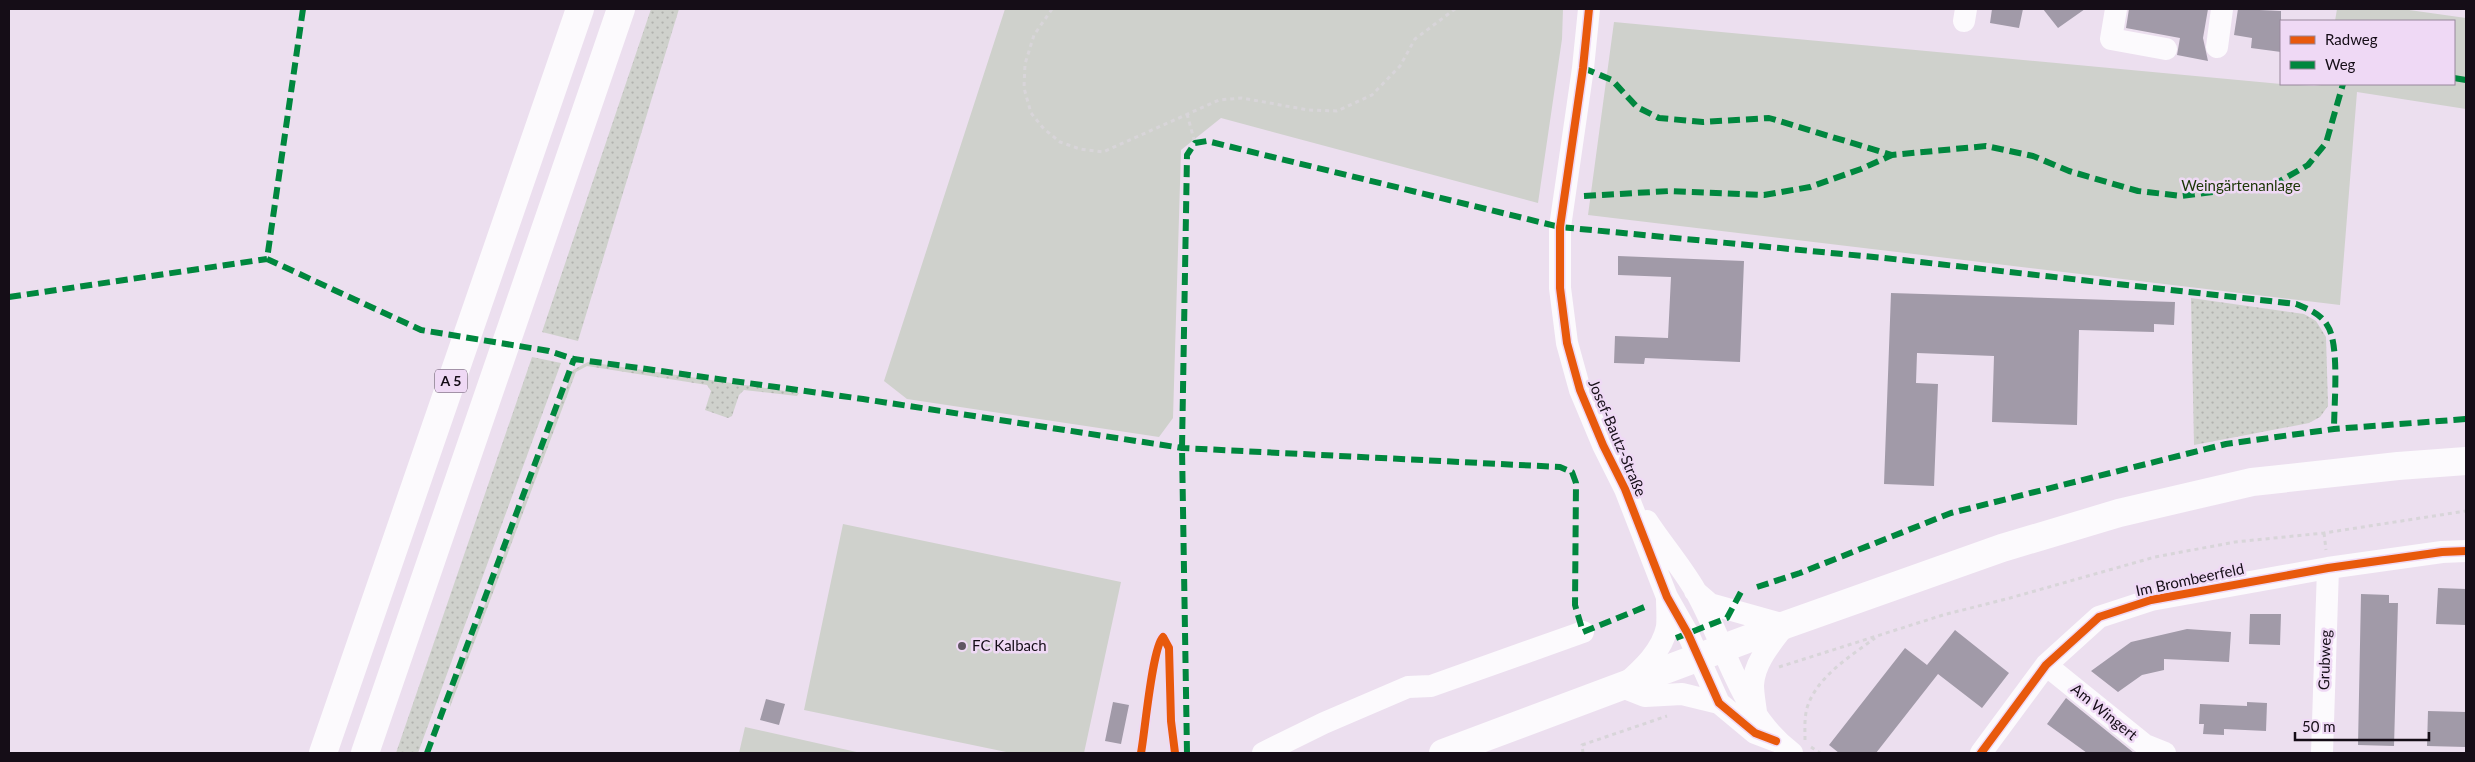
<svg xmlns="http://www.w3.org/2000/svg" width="2475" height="762" viewBox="0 0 2475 762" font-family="Lato,sans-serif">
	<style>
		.grass { fill: url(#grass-dots) }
		.park { fill: #cfd1cc }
		.building { fill: #a19aa8 }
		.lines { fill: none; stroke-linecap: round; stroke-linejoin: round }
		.path { stroke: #d8d5d9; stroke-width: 3; stroke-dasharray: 4 4; stroke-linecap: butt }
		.minor { stroke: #fcfafd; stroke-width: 22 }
		.major { stroke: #fcfafd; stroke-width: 28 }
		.highway { stroke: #fcfafd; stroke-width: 28 }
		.quiet { stroke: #00873e; stroke-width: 6; stroke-dasharray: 12 6; stroke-linecap: butt }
		.cycleway-casing { stroke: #efd9f5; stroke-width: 11 }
		.cycleway { stroke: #e8590c; stroke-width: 8 }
		.poi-dot { fill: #605663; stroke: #efd9f5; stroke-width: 2 }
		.labels { text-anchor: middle; stroke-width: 5; stroke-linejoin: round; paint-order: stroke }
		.shield { fill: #efd9f5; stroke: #564a5a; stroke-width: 1 }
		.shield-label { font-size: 14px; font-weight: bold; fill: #150d17 }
		.park-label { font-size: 15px; fill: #1b3605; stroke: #efd9f5 }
		.street-label { font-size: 15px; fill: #150d17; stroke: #efd9f5 }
		.poi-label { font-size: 15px; fill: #150d17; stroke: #efd9f5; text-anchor: start }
	</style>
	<defs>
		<pattern id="grass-dots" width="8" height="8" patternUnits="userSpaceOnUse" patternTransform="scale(1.25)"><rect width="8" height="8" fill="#cfd1cc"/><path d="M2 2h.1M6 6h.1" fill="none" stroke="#b1b2ae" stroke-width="1.8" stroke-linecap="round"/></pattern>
	</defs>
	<rect width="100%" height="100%" fill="#ecdfef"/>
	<path class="grass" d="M651,9H679L578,341L542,332Z
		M2191,298L2304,314L2316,321L2326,337L2328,406L2320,417L2309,423L2194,445Z
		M532,357L561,363L418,753H396Z
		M588,362L799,393L797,396L744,390L739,395L732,416L728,418L705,410L711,391L707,385L587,366L576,372L450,707V697L573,370Z"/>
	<path class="park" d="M1005,9H1563L1562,39L1538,203L1221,118L1181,150L1173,418L1159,437L907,399L884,381Z
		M2337,9H2402L2466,18V109L2357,92L2340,305L1588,215L1614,22L2281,84L2314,86L2329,84H2454V21H2335Z
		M843,524L1121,582L1084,753H1011L804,710Z
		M745,727L861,753H739Z"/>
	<path class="building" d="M1992,9H2023L2019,28L1990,23Z
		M2043,9H2085L2058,28Z
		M2129,9H2208L2203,38L2208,61L2177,55L2180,38L2126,28Z
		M2238,9L2281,11V52L2251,48L2252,38L2234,35Z
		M1618,256L1744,261L1740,362L1645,358L1644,364L1614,363L1615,336L1668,338L1671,277L1618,275Z
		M1891,293L2175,302L2174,325L2154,324V332L2079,330L2077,425L1992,422L1994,356L1917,353L1916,383L1938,384L1934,486L1884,484Z
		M2438,588L2466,589V625L2436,624Z
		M2361,594L2389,595V603H2398L2394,746L2358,745Z
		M2250,614H2281L2280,645L2249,644Z
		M2187,629L2231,632L2229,662L2164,659V670L2142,675L2118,692L2091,671L2131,642Z
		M1955,630L2009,673L1982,708L1938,674L1876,753H1839L1829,745L1905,648L1927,665Z
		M2066,698L2134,753H2087L2047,724Z
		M766,699L785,704L779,725L760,720Z
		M1113,702L1129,705L1121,744L1105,741Z
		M2247,702L2267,703L2266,731L2224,729V735L2203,734L2204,724H2199L2200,704L2247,706Z
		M2428,711L2466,712V747L2427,746Z"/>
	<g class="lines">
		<path class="path" d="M1052,9L1034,35L1025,64L1024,88L1031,113L1044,129L1060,142L1080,149L1103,152L1219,100L1242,98L1308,110L1337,111L1372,95L1400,66L1415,39L1455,9
			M1187,114L1195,143
			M2324,533L2326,550
			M1779,667L1943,615L2010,598L2155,557L2235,542L2324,533L2466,511
			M1805,740C1805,728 1804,716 1808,705C1819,675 1851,656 1875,638
			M1811,747L1820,753
			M1583,753L1582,745L1667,716"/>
		<path class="minor" d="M1589,9L1583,68L1560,227V288L1567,343L1580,390L1603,445L1625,489L1667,597L1688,634L1719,703L1755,733L1776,741
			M2116,9L2111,39L2166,49
			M1964,21L1966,9
			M2217,47L2222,9
			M1647,521C1662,544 1681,566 1695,590C1727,646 1738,712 1792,753
			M1695,591L1710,604L1785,625C1772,642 1754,662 1753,685C1753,694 1755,704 1756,712
			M1667,598C1667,607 1668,618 1667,627C1662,652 1641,670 1622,687L1645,696L1682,694L1719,703
			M2046,665L2145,745L2165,753
			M1263,753L1324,723L1408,687L1431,686L1583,632
			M1981,753L2046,665L2099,617L2151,600L2328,568L2442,552L2466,551
			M2322,753L2328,568"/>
		<path class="major" d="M1443,753L1785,625L2002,548L2119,513L2252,482L2398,466L2466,461"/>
		<path class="highway" d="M323,753L580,9
			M365,753L621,9"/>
		<path class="quiet" d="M303,9L267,259L421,330L549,351L574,359L863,399L1182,448L1560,467L1572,472L1576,483L1575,605L1583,632L1647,606
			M1583,68L1612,80L1637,107L1659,118L1703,122L1769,118L1892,155L1986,146L2033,156L2069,171L2138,191L2182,196L2275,184L2308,165L2326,143L2343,84
			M2454,78L2466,80
			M1584,196L1670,191L1764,195L1810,187L1861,169L1892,155
			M9,297L267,259
			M1757,587L1800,573L1951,513L2226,444L2334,429L2466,419
			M1676,638L1727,618L1742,590
			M427,753L574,359
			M1187,753L1182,448L1187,155L1195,143L1207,141L1560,227L1884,258L2296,304C2308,309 2320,313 2327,325C2340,343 2334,404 2334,429"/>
		<g class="cycleway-casing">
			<path id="cycleway" d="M1589,9L1583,68L1560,227V288L1567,343L1580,390L1603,445L1625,489L1667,597L1688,634L1719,703L1755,733L1776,741
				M1141,753C1145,732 1152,648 1163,637L1169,648L1171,721L1175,753
				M1981,753L2046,665L2099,617L2151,600L2328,568L2442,552L2466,551"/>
		</g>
		<use href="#cycleway" class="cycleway"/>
	</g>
	<circle class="poi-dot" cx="962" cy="646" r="5"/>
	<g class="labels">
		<rect class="shield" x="435" y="369.5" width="32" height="23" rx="4"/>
		<g class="shield-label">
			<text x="451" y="386">A 5</text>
		</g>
		<g class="park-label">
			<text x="2241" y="191">Weingärtenanlage</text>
		</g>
		<g class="street-label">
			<text transform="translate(1617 438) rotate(67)" y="5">Josef-Bautz-Straße</text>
			<text transform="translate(2190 580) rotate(-12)" y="5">Im Brombeerfeld</text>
			<text transform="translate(2325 660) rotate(-88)" y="5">Grubweg</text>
			<text transform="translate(2104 712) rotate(39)" y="5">Am Wingert</text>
		</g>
		<g class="poi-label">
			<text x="972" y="651">FC Kalbach</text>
		</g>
	</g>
	<rect width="2475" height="762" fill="none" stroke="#150d17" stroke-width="20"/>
	<rect x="2280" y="20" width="175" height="65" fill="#efd9f5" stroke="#98879c"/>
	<rect x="2290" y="36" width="25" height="8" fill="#e8590c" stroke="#98879c"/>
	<text x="2325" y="45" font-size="15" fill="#150d17">Radweg</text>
	<rect x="2290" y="61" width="25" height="8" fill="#00873e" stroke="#98879c"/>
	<text x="2325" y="70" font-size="15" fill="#150d17">Weg</text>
	<path d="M2295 732v8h134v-8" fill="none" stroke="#150d17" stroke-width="2.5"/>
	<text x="2302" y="732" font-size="15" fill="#150d17" stroke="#efd9f5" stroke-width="4" paint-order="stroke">50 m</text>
</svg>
